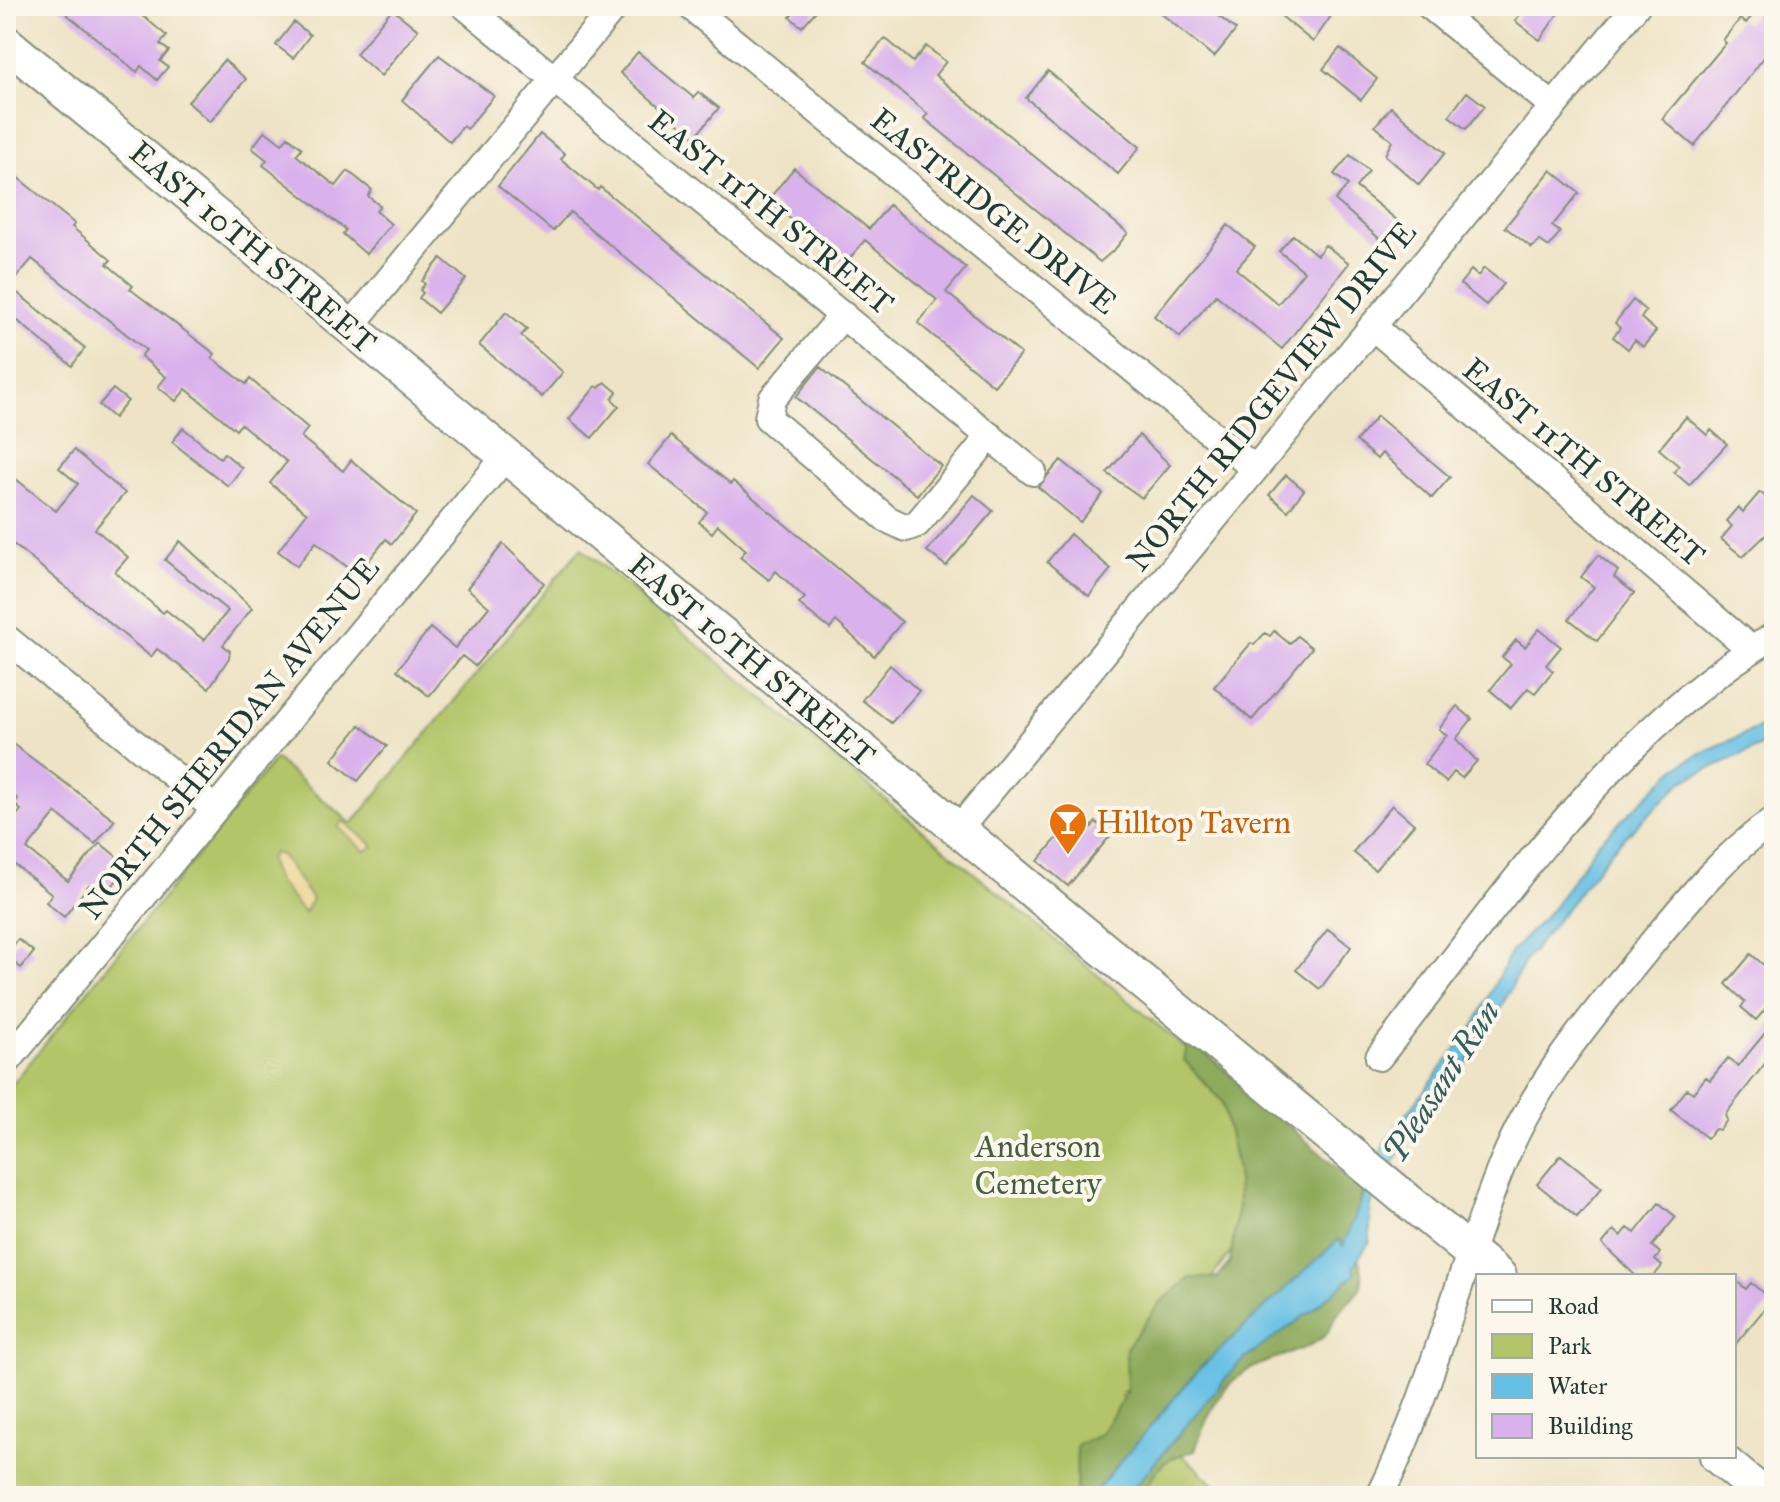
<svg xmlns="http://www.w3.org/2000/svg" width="1780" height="1502" viewBox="0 0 1780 1502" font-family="'IM FELL Great Primer',serif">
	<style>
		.green { fill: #b3c568; stroke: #69814e; stroke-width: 2 }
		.forest { fill: #8eaa5c; stroke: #567448; stroke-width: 2 }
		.sand { fill: #eeda9e; stroke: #868c69; stroke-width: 2 }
		.water { fill: #66c0e4; stroke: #427e8c; stroke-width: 2 }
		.building { fill: #d9b1ec }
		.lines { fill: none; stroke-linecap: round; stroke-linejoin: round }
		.minor-casing { stroke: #86907c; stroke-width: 30 }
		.major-casing { stroke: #86907c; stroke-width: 38 }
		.minor { stroke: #fff; stroke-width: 26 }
		.major { stroke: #fff; stroke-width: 34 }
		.labels { text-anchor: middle; stroke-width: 8; stroke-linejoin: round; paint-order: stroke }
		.street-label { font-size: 32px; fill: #1f3d34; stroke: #fbf7ec }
		.food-label { font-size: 32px; fill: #c56008; stroke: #fbf7ec; text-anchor: start }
		.park-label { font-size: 32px; fill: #445f41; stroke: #fbf7ec }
		.water-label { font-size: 34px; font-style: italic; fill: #315e60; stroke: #fbf7ec }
	</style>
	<rect width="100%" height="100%" fill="#fbf7ec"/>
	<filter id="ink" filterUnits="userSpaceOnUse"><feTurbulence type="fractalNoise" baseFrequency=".0125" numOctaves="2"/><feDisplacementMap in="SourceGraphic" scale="16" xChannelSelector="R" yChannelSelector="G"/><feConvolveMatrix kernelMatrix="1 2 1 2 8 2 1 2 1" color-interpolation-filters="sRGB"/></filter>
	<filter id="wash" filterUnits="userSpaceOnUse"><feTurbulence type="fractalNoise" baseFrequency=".006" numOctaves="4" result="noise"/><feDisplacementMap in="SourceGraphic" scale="32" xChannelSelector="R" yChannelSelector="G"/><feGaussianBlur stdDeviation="1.8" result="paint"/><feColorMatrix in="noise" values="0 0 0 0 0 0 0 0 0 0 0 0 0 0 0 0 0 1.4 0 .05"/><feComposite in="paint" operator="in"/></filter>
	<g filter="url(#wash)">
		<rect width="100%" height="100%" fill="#eee3c5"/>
		<path class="green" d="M581,548L1309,1150L1121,1396L1226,1496H6V1092L275,759L352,824Z"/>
		<path class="forest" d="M1189,1038L1363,1191L1357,1219L1340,1253L1102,1496H1076L1077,1445L1100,1435L1127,1393L1126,1348L1159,1304L1190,1278H1217L1230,1262L1238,1205L1237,1169L1222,1102L1184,1060Z
			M1358,1258C1369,1287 1358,1292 1340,1311C1333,1318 1331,1331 1323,1337C1301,1355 1259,1358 1234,1380C1214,1398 1203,1426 1195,1451C1161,1458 1158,1467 1141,1496H1117L1186,1406L1350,1270Z"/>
		<path class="sand" d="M343,821L374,846L365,851L338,827Z
			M273,853L281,855L312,899L304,913L277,881L269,860Z"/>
		<path class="water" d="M1774,721V740L1684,780L1614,848L1525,961L1487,1034L1400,1152L1370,1205V1241L1353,1266L1356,1273L1311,1311L1238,1364L1127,1496H1091L1200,1368L1339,1239L1343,1246L1385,1142L1474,1026L1510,953L1553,908L1598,843L1676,768L1699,754Z"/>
		<g id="blocks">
			<path class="building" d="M57,6H131L167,36L160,44L169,51L160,61L168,67L157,80L141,66L137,72Z
				M799,6H820L802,27L790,17Z
				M1152,6H1206L1236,30L1214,57Z
				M1269,6H1338L1313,42Z
				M1527,6H1563L1540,40L1515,21Z
				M1760,7L1774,19V45L1694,146L1662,119L1726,43L1723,40L1740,19L1746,23Z
				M392,9L418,30L381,76L356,54Z
				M294,22L310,35L293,58L276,45Z
				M885,38L913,62L926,46L946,62L935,75L1128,233L1115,249L1100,262L924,118L928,114L865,62Z
				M1340,48L1377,79L1361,100L1323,69Z
				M638,52L694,98L698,92L719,108L695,137L620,73Z
				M439,55L494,96L467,129L463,126L450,142L402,100Z
				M224,60L246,79L210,122L188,102Z
				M1048,71L1140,147L1118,174L1026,98Z
				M1467,92L1485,106L1466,129L1449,116Z
				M1391,107L1445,153L1419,185L1385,155L1392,141L1375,126Z
				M265,131L282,144L288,137L302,148L296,155L336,186L348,171L372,190L368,196L380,206L376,211L391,224L366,254L343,234L346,230L263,165L267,160L252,148Z
				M540,134L565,154L561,159L598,190L600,187L631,212L784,338L759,368L570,212L553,231L498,186Z
				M1350,155L1369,171L1356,187L1398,221L1382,241L1335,200L1348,185L1334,174Z
				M794,168L869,229L889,205L966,268L946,292L1021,354L994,386L918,323L937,300L865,240L845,264L768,200Z
				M1551,170L1579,193L1552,226L1560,232L1549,247L1539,240L1532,248L1505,227Z
				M17,177L75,224L72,227L111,260L107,264L133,286L130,289L215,354L212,358L246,384L250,379L308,428L301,437L343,471L351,460L416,514L392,544L386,539L357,575L316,542L297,566L278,551L307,513L270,483L287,462L241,424L236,430L186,389L176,401L158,387L166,377L141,356L146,350L32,259L9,286L85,348L72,366L6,311V191Z
				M1228,225L1255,247L1236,269L1278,304L1304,271L1279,251L1293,235L1317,255L1325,245L1349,263L1282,349L1216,295L1180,337L1154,316Z
				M441,258L466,279L437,313L419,298L423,293L420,290L425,284L422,281Z
				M1484,268L1504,284L1486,305L1460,284L1471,270L1478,276Z
				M1633,300L1646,311L1641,318L1656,331L1643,347L1635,340L1628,349L1613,337L1620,328L1615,323Z
				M506,312L527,329L521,336L563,372L542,397L479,345Z
				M820,367L941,466L917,495L796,397Z
				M605,382L617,392L612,399L619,406L592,438L569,419L596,386L599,388Z
				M113,389L128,401L114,418L99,405Z
				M1377,416L1450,477L1432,498L1382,453L1377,459L1356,441Z
				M1686,417L1707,435L1711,430L1727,444L1689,485L1674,472L1679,466L1659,449Z
				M183,428L220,458L224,453L242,468L228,486L172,442Z
				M1139,435L1170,465L1142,498L1107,473Z
				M671,436L731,484L733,481L902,622L874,656L836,621L830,629L799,604L805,598L776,571L769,580L740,557L746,550L718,525L712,533L699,522L707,512L648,464Z
				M74,450L125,493L95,529L128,557L115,572L163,613L166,610L204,640L228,611L165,560L180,541L252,608L223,645L230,651L229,658L209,688L157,649L151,657L6,538V471L56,511L78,484L59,468Z
				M1061,460L1103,494L1080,522L1038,487Z
				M1286,475L1304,490L1288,511L1269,495Z
				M1760,492L1774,504V527L1743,557L1721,539L1732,526L1726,521L1738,507L1743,512Z
				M974,495L993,511L946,566L927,551Z
				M1070,534L1111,569L1089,596L1047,562Z
				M503,544L544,583L475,666L462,656L429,696L397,670L430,628L455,648L489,607L467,588Z
				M1598,555L1618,571L1614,577L1634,593L1597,641L1569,619L1594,587L1581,577Z
				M1539,629L1561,647L1546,665L1553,671L1535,693L1528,688L1511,708L1490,690L1511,664L1502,657L1516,640L1525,647Z
				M1274,631L1290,644L1297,636L1312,648L1252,720L1214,687L1251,643L1254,645L1265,633L1270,636Z
				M890,665L919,691L891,723L862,700Z
				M1457,706L1472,719L1456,739L1477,761L1462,778L1454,772L1446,782L1424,764L1447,735L1439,729Z
				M360,725L387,746L358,781L332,760Z
				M6,739L115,820L95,844L56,813L27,849L68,881L100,843L122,861L111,874L118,879L103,897L89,885L64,917L46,902L52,894L6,858V829L21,810L14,804L18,799L6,790Z
				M1392,805L1414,824L1375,870L1353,852Z
				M1071,821L1086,834L1096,822L1111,835L1068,886L1038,861Z
				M1328,929L1351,947L1320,989L1296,970Z
				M18,939L34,952L21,968L6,956Z
				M1751,954L1774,974V999L1756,1020L1741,1007L1745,1002L1726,984Z
				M1774,1022V1052L1725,1115L1727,1120L1720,1130L1715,1129L1707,1138L1671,1110L1687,1089L1693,1093L1706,1077L1710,1080L1728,1058L1738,1066Z
				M1561,1155L1602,1188L1577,1217L1537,1184Z
				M1659,1203L1676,1217L1652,1246L1660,1253L1655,1260L1662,1266L1654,1276H1636L1602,1244L1614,1230L1621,1236L1628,1228L1635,1233Z
				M1734,1279L1746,1289L1751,1283L1772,1300L1734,1346Z"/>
		</g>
	</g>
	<g filter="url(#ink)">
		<use href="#blocks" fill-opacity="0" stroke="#86907c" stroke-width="2"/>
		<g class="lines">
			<g class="minor-casing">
				<path id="minor" d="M465,6L1033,472
					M690,6L1255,469
					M1430,6L1553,106
					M843,315L772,399L768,418L887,519L906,528L917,524L990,436
					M1372,326L1752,650
					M350,327L615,6
					M6,638L215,809
					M958,830L1636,6
					M1379,1057C1495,910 1610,733 1774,636
					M6,1063L506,456
					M1380,1496C1433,1389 1459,1270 1504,1160C1536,1083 1587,1022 1639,959C1681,908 1719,858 1774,820"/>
			</g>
			<g class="major-casing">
				<path id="major" d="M6,43L1499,1276
					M1717,1456L1765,1496"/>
			</g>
			<use href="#minor" class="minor"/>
			<use href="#major" class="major"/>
		</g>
	</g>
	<defs>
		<g id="bar-pin" transform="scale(2)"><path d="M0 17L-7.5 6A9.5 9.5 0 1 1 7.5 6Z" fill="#e8710a" stroke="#fbf7ec"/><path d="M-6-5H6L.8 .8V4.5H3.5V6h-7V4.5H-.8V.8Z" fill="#fff"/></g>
	</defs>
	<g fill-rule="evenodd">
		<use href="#bar-pin" x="1068" y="822"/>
	</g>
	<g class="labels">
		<g class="street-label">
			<text transform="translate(994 211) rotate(39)" y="11">EASTRIDGE DRIVE</text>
			<text transform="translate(771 212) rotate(39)" y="11">EAST 11TH STREET</text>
			<text transform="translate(253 247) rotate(40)" y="11">EAST 10TH STREET</text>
			<text transform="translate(1271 396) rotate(-51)" y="11">NORTH RIDGEVIEW DRIVE</text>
			<text transform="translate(1584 462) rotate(40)" y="11">EAST 11TH STREET</text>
			<text transform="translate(752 660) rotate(40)" y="11">EAST 10TH STREET</text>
			<text transform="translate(229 738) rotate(-51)" y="11">NORTH SHERIDAN AVENUE</text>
		</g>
		<g class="food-label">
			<text x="1096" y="833">Hilltop Tavern</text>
		</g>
		<g class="park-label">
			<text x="1038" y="1157">Anderson<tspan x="1038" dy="37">Cemetery</tspan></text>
		</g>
		<g class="water-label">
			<text transform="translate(1441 1081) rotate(-57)" y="12">Pleasant Run</text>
		</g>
	</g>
	<rect width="1780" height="1502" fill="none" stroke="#fbf7ec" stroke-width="32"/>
	<rect x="1476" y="1274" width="260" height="184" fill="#fbf7ec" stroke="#a3ada2" stroke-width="2"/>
	<rect x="1492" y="1300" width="40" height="12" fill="#ffffff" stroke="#a3ada2" stroke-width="2"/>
	<text x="1548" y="1314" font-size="24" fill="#1f3d34">Road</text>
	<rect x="1492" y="1334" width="40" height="24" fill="#b3c568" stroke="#a3ada2" stroke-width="2"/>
	<text x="1548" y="1354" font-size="24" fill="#1f3d34">Park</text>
	<rect x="1492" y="1374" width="40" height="24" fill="#66c0e4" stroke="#a3ada2" stroke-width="2"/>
	<text x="1548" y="1394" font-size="24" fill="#1f3d34">Water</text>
	<rect x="1492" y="1414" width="40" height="24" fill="#d9b1ec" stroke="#a3ada2" stroke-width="2"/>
	<text x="1548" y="1434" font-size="24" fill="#1f3d34">Building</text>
</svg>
